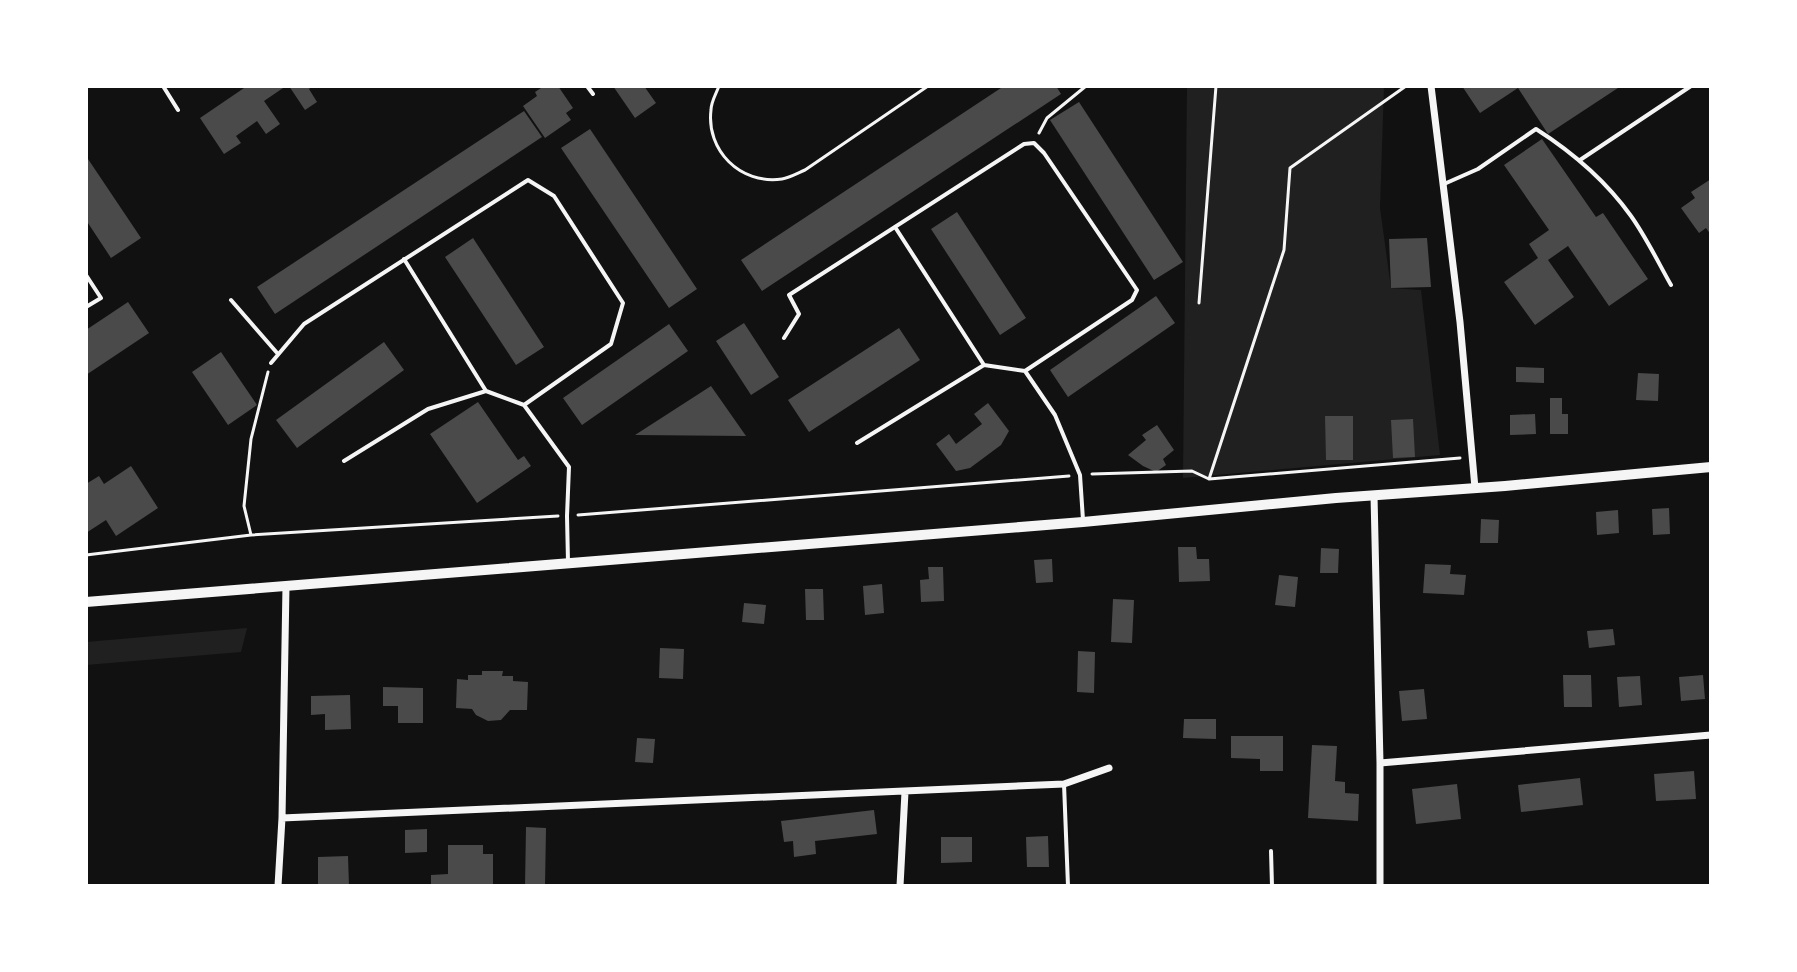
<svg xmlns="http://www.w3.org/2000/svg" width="1797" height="972" viewBox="0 0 1797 972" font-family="Lato,sans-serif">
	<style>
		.green { fill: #202020 }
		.building { fill: #4a4a4a }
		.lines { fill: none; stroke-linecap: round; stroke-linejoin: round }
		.path { stroke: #f5f5f5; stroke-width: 3 }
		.service { stroke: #f5f5f5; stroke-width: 4 }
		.minor { stroke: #f5f5f5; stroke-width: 7 }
		.secondary { stroke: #f5f5f5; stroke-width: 10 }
	</style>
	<rect width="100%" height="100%" fill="#111"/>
	<path class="green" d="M1187,86H1384L1380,208L1391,288L1421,290L1440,455L1183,478Z
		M247,628L241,652L86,665V642Z"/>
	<path class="building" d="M247,86H286L264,101L280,124L266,134L257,121L236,136L241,143L224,154L200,118Z
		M289,86H312L309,89L317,102L305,110Z
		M544,86H558L573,108L566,113L571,120L545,138L523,106L537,96L535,92Z
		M613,86H644L656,103L635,118Z
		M1004,86H1056L1061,94L762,291L741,260Z
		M1462,86H1538L1539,88L1542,86H1621L1548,134L1518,88L1480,113Z
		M1079,102L1183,262L1154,280L1050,120Z
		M524,111L542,137L275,314L257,287Z
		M590,129L697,289L669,308L561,148Z
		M1542,139L1596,217L1603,213L1648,279L1609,306L1568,246L1548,260L1574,297L1535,325L1504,282L1538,258L1529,244L1549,230L1504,165Z
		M86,156L141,238L111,258L86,220Z
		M1711,179V235L1706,228L1699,233L1681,208L1695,198L1691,192Z
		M957,212L1026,318L1000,335L931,229Z
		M473,238L544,347L516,365L445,257Z
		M1427,238L1431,287L1391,288L1389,239Z
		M1156,296L1175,323L1068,397L1050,370Z
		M128,302L149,333L86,375V330Z
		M744,323L779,377L751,395L716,341Z
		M669,324L688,351L582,425L563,398Z
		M899,328L920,360L809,432L788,400Z
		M384,342L404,370L297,448L276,420Z
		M221,352L257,405L228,425L192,372Z
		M1516,367L1544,368V383L1516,382Z
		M1638,373L1659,374L1658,401L1636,400Z
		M711,386L746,436L635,435Z
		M1550,398H1562V414H1568V434H1550Z
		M478,402L518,460L524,456L531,466L477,503L430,434Z
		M988,403L1009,431L1001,445L970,468L956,471L936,444L949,434L956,444L982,424L974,414Z
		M1535,414L1536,434L1510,435V415Z
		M1325,416H1353V460H1326Z
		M1413,419L1415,457L1393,458L1391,420Z
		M1157,425L1174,450L1163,459L1166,465L1156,472L1143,466L1128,455L1146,440L1142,435Z
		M131,466L158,508L116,536L106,520L86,533V484L99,476L104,484Z
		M1669,508L1670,534L1653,535L1652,509Z
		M1618,510L1619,533L1597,535L1596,512Z
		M1481,519L1499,520L1498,543H1480Z
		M1178,547H1196L1197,559H1209L1210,581L1179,582Z
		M1321,548L1339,549L1338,573H1320Z
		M1052,559L1053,582L1036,583L1034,560Z
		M1425,564L1451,565L1450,574L1466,575L1464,595L1423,593Z
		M928,567H943L944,601L921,602L920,580L929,579Z
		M1279,575L1298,577L1295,607L1275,605Z
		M882,584L884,613L865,615L863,586Z
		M805,589H823L824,620H806Z
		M1113,599L1134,600L1132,643L1111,642Z
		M744,603L766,605L764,624L742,622Z
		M1613,629L1615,645L1589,648L1587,631Z
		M660,648L684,649L683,679L659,678Z
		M1078,651L1095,652L1094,693L1077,692Z
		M482,671H503L502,676H513V681L528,682L527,710H510L501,720L488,721L476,715L472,709L456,708L457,679L468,680V675H482Z
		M1563,675H1591L1592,707H1564Z
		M1703,675L1705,699L1681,701L1679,677Z
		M1640,676L1642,705L1619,707L1617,677Z
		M383,687L423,688V723H398V706H383Z
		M1424,689L1427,719L1402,721L1399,691Z
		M350,695L351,729L325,730V714L311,715V696Z
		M1184,719H1216V739L1183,738Z
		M1231,736H1283V771H1260V759L1231,758Z
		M637,738L655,739L653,763L635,762Z
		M1312,745L1337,746L1335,781L1345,782V793L1359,794L1358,821L1308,818Z
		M1694,771L1696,799L1656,801L1654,774Z
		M1580,778L1583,805L1521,812L1518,785Z
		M1457,784L1461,819L1416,824L1412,789Z
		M874,810L877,834L815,841L816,854L794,857L793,841L784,842L781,821Z
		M526,827L546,828L545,886H525Z
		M427,829V852L405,853V830Z
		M1048,836L1049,867H1027L1026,837Z
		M941,837H972V862L941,863Z
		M448,845H483V854H493V886H431V875L448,874Z
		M348,856L349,886H318V857Z"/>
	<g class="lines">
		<path class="path" d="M719,86C716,94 711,102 711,110C706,150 740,185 782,179C789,178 798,173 805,170L928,86
			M1039,133L1047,118L1086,86
			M1199,303L1216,86
			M1092,474L1192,471L1209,479L1284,250L1290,168L1406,86
			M1209,479L1460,458
			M578,515L1069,476
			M251,535L558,516
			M86,555L251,535L244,506L251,439L268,372"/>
		<path class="service" d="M163,86L178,110
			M587,86L593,94
			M1580,160L1691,86
			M1444,184L1478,169L1536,129C1572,152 1606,181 1631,216C1646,237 1658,262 1671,285
			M895,227L984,365L1025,371L1055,415L1080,475L1083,520
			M404,259L486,391L524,405L569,467L567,516L568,562
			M86,275L101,298L86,307
			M231,300L278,354
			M784,338L799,314L789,295L1024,144L1034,143L1044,153L1137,290L1132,300L1025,371
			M271,363L304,324L528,180L554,196L623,303L611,344L524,405
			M857,443L984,365
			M344,461L428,409L486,391
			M1064,784L1068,886
			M1271,851L1272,886"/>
		<path class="minor" d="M1431,86L1460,322L1475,488
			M1374,495L1380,763V886
			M1380,763L1711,735
			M282,818L1064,784L1109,768
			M278,886L282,818L286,586
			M900,886L905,792"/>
		<path class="secondary" d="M86,602L1083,522L1336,498L1505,486L1711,467"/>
	</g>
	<rect width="1797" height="972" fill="none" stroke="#ffffff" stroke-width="176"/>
</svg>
